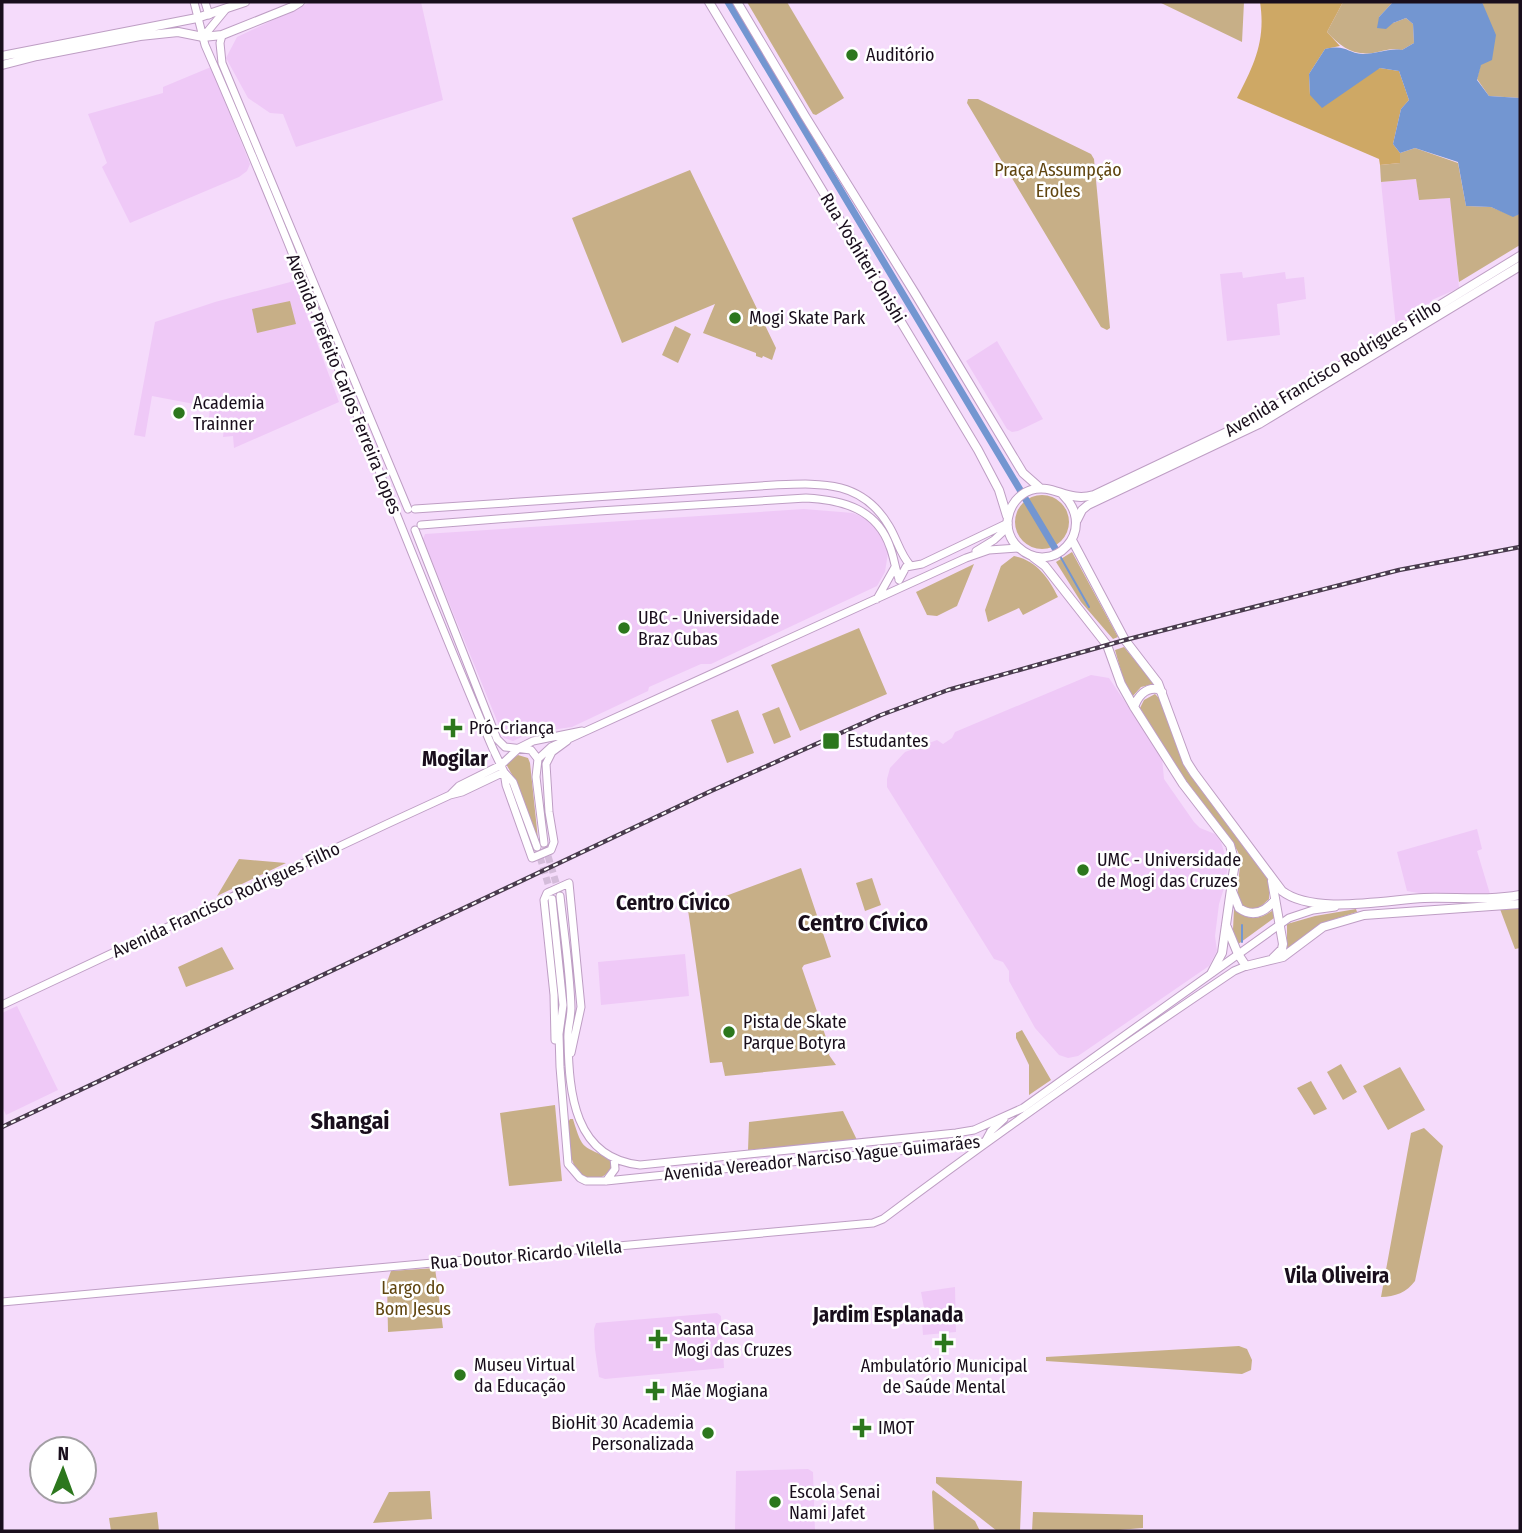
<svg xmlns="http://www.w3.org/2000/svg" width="1522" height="1533" viewBox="0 0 1522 1533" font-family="'Fira Sans Condensed',sans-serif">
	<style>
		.built { fill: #efc9f7 }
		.green { fill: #c7af87 }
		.forest { fill: #cea865 }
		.water { fill: #7396d1 }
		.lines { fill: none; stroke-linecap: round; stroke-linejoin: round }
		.stream { stroke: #7396d1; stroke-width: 2 }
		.canal { stroke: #7396d1; stroke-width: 7 }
		.secondary-tunnel { stroke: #d4bcda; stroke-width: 7; stroke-dasharray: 7 3.5; stroke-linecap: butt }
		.secondary-casing { stroke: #be9ec4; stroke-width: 9 }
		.primary-casing { stroke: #be9ec4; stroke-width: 10 }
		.secondary { stroke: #fff; stroke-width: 7 }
		.primary { stroke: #fff; stroke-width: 8 }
		.rail-casing { stroke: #493b4d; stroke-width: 4.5 }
		.rail { stroke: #fff; stroke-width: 2; stroke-dasharray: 5; stroke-linecap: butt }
		.poi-dot { fill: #2c771d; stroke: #fff; stroke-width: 2.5 }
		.labels { text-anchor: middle; stroke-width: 5; stroke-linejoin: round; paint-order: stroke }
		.poi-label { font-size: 18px; fill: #190e1c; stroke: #fff; text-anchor: start }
		.park-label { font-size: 18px; fill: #604510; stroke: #fff }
		.street-label { font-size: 18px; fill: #190e1c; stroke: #fff }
		.quarter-label { font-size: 21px; font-weight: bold; fill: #190e1c; stroke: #fff }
		.district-label { font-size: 24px; font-weight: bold; fill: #190e1c; stroke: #fff }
	</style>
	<rect width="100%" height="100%" fill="#f5dbfb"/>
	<path class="built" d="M311,2H421L443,100L296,147L283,114L270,113L248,98L226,58L237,37Z
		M211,67L250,164L247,171L239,177L130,223L102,167L107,163L88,114L163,93V87Z
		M1416,179L1419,200L1451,198L1459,288L1432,300L1421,312L1396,327L1381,182Z
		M1242,272L1243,278L1285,272L1286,279L1304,277L1306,299L1277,304L1280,335L1227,341L1220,274Z
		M294,281L339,402L234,448L233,436L223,437L224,427L218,426L219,420L209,418L210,407L152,396L145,437L134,435L155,322L215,302Z
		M997,341L1043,419L1018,431L1012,432L1007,429L966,361Z
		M804,509L853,513L867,519L882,535L888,553L885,572L877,586L711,664H701L649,687L648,691L572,727L530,733L513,741L504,738L423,539L425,534Z
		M1091,675L1109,678L1162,757L1164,779L1194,822L1200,828L1215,834L1221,842L1228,864L1225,885L1219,904L1215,936L1217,951L1209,966L1078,1056L1068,1058L1059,1055L1035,1028L1009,981V971L1003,962L994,959L887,787V779L890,768L905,752L937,740L943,744L952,738L955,732Z
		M1477,829L1482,849L1477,851L1490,894L1430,895L1407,891L1397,852Z
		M685,954L689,996L601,1005L598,962Z
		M17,1006L58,1090L6,1115L2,1106V1013Z
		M955,1287L956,1332L923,1335L922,1321L926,1318L921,1292Z
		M717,1313L721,1316L724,1368L605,1379L599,1377L595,1349L594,1329L596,1323Z
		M808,1469L813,1472L815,1531H735L736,1471Z"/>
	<path class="green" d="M747,2H787L844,98L816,115L813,114Z
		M1159,2H1244L1242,42Z
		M1343,2H1393L1379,17L1393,23L1406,18L1413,24L1414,43L1402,50C1390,48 1384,51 1373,53C1353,56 1340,46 1327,32Z
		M1482,2H1520V98L1489,96L1477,79C1483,57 1489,24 1482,2Z
		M968,99H978L1091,154L1094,159L1110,328L1107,330L1101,327L967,103Z
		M1415,148L1458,163L1466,206L1491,207L1513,216L1520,214V245L1459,282L1450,198L1419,200L1416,179L1381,182L1380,165L1400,163V153Z
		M690,170L776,348L772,360L763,356L762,358L756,356V353L703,333L715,304L622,343L572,218Z
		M290,301L296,324L257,333L252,309Z
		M675,326L691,334L678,363L662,355Z
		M1015 522a27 27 0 1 1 54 0a27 27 0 1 1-54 0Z
		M1072,552L1118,637L1113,639L1081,602L1056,562Z
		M1014,556C1036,560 1049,578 1058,597L1023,615L1019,608L988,622L985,610L1001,566Z
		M974,564L957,606L937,616L927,615L916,592Z
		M859,628L887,694L800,731L771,665Z
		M1124,647L1154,684L1141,687L1132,697L1124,682L1115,650Z
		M1155,694L1162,701L1187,771L1269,881V899L1258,909C1221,913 1248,868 1237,850C1222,824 1200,801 1183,776C1168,754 1154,731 1140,708L1144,700Z
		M779,707L791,737L774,744L762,714Z
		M738,710L754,753L727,763L711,720Z
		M518,755L528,758L530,763L538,839L515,780L506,764Z
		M239,859L286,863L217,896Z
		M801,868L831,957L804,965L802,968L830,1049L829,1055L836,1065L725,1076L722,1062L710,1063L687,903L723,897Z
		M872,878L881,905L865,911L856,883Z
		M1520,908V948L1515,949L1500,909Z
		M1234,909C1246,920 1260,921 1273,910L1274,918L1237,945L1233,930Z
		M1356,909L1357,912L1322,923L1287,949V924L1315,916Z
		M222,947L234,969L186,987L178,967Z
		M1022,1030L1051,1080L1029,1095V1065L1016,1038V1033Z
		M1341,1064L1357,1092L1343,1100L1327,1072Z
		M1400,1067L1425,1110L1388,1130L1363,1086Z
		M1311,1081L1327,1109L1314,1115L1297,1088Z
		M555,1105L562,1181L509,1186L500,1113Z
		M843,1111L857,1140L748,1150L749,1122Z
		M570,1119H573C583,1153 583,1144 611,1160L613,1164C609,1178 588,1186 578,1172C570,1160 562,1130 570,1119Z
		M1424,1128L1443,1146L1415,1281C1407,1292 1395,1297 1381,1297L1411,1133Z
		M435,1268L443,1328L388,1332L387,1282L391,1271Z
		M1239,1346L1247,1349L1252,1360L1251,1370L1242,1374L1046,1361V1357Z
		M936,1477L1022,1481L1020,1531H997L936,1483Z
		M933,1490L975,1521L980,1531H934L932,1492Z
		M430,1491L432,1519L373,1523L389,1492Z
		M157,1512L159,1531H111L109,1518Z
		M1033,1512L1143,1515V1528L1106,1531H1032Z"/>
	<path class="forest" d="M1260,2H1343L1327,32L1340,46L1325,49L1309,74L1310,95L1380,68L1399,71L1409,100L1401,109L1393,144L1400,153V163L1380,165L1379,159L1237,98C1254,65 1266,41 1260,2Z"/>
	<path class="water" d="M1393,2H1482L1496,35L1492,60L1481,65L1477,80L1489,96L1520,98V214L1513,217L1491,207L1466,206L1458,162L1415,148L1400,153L1393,144L1401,109L1409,100L1399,71L1380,68L1322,108L1310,95L1309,74L1325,49C1347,44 1346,53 1363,54C1377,54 1388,48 1402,50L1414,43L1413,24L1406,18L1393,23L1386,29L1377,28L1379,17Z"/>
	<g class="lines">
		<path class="stream" d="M1060,556L1089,607
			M1242,942V925"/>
		<path class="canal" d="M728,2L1056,550"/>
		<path class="secondary-tunnel" d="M545,846L560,896
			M537,847L552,897"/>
		<g class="secondary-casing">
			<path id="secondary" d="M194,2L205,45C307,278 393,516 493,749L504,772L513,782L537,847
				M205,2L209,15
				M222,35L220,43L222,63L408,509
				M203,37L226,9
				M415,509L774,485C821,483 862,480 889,526C897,539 900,554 910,565
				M421,525L599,511L806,498C843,500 877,509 890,547C894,557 895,568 899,579
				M415,530L497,739L505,747L531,750L538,759L536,777L544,843
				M976,551L994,540L1008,527
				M899,580L906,567L922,564L1008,523
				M877,599L895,567
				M538,759L551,747L966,558L989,550L1019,548
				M451,794L459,786L501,765L519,748L533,741L582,731
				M560,896C564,933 570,971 571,1008C571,1019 567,1029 568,1040C569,1093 574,1158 640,1165L956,1133L974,1130L1023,1108L1289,918L1313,910L1335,907
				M552,899L563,1005L559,1034L560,1067L568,1164L580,1178L586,1181H606L985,1142
				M2,1005L387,824L450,795L462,792L504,772L506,785L532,858L551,850L554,842L549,812L546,764L552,752L567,741
				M555,1040L554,995L544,900L547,893L569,883L581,1007L571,1053
				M985,1142L991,1131L1004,1119
				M606,1181L615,1169L614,1158
				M2,1302L873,1223L883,1219C997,1133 1115,1051 1234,971L1246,966"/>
		</g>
		<g class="primary-casing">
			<path id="primary" d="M709,2L978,450L999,490L1007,516
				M737,2L805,116L916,295L1023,473L1040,488
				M2,56L197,18L245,2
				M2,65L37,56L140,36L178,32L203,37L222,35L292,7L300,2
				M1063,495C1099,530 1052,579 1018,547C1010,540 1006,528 1008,518C1010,505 1019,494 1031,490C1054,483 1067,503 1094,495L1252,420L1520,256
				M1077,520L1082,510L1088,505L1259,424L1520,266
				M1072,540L1125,640L1158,683L1187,762L1194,773L1282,891C1313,915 1386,900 1424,898C1456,897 1488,901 1520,895
				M1033,557L1045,566L1107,645L1121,684L1134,707L1183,784L1230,845L1235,863L1233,875L1222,953L1212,972
				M1134,707C1138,696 1146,687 1158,689L1162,692
				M1272,881L1283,944L1282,949L1273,958
				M1232,891L1239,908C1253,918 1265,912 1275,900
				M1226,925L1238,954L1246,966L1283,957L1323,927L1364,915L1520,904"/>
		</g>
		<use href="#secondary" class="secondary"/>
		<use href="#primary" class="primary"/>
		<g class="rail-casing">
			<path id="rail" d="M2,1127L711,791L881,715L948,690L1125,640L1399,570L1520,547"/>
		</g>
		<use href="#rail" class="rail"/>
	</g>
	<g class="poi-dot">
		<circle cx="852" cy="55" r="7"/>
		<circle cx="735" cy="318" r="7"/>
		<circle cx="179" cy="413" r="7"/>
		<circle cx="624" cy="628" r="7"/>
		<path d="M449.5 717.5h7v7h7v7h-7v7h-7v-7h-7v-7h7z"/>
		<rect x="822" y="732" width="18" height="18" rx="3.5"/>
		<circle cx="1083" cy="870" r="7"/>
		<circle cx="729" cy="1032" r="7"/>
		<path d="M654.5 1328.5h7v7h7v7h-7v7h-7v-7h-7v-7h7z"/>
		<path d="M940.5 1332.5h7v7h7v7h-7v7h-7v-7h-7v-7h7z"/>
		<circle cx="460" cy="1375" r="7"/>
		<path d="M651.5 1380.5h7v7h7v7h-7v7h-7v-7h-7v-7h7z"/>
		<path d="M858.5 1417.5h7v7h7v7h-7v7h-7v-7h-7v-7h7z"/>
		<circle cx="708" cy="1433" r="7"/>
		<circle cx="775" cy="1502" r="7"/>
	</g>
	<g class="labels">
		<g class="poi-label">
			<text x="866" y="61">Auditório</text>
			<text x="749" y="324">Mogi Skate Park</text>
			<text x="193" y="409">Academia<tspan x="193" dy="21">Trainner</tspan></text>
			<text x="638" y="624">UBC - Universidade<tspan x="638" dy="21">Braz Cubas</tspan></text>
			<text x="469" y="734">Pró-Criança</text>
			<text x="847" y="747">Estudantes</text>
			<text x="1097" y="866">UMC - Universidade<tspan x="1097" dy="21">de Mogi das Cruzes</tspan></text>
			<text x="743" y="1028">Pista de Skate<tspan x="743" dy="21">Parque Botyra</tspan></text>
			<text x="674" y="1335">Santa Casa<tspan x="674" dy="21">Mogi das Cruzes</tspan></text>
			<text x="474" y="1371">Museu Virtual<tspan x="474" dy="21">da Educação</tspan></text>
			<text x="944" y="1372" text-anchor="middle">Ambulatório Municipal<tspan x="944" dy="21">de Saúde Mental</tspan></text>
			<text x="671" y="1397">Mãe Mogiana</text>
			<text x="694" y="1429" text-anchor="end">BioHit 30 Academia<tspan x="694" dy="21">Personalizada</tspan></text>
			<text x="878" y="1434">IMOT</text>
			<text x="789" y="1498">Escola Senai<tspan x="789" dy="21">Nami Jafet</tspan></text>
		</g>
		<g class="park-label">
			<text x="1058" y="176">Praça Assumpção<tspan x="1058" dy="21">Eroles</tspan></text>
			<text x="413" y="1294">Largo do<tspan x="413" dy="21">Bom Jesus</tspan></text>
		</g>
		<g class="street-label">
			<text transform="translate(863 258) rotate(59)" y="6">Rua Yoshiteri Onishi</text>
			<text transform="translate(1333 368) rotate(-31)" y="6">Avenida Francisco Rodrigues Filho</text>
			<text transform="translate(344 384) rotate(68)" y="6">Avenida Prefeito Carlos Ferreira Lopes</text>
			<text transform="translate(226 900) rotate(-25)" y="6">Avenida Francisco Rodrigues Filho</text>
			<text transform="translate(822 1158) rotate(-6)" y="6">Avenida Vereador Narciso Yague Guimarães</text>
			<text transform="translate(526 1255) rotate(-5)" y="6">Rua Doutor Ricardo Vilella</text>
		</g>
		<g class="quarter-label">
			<text x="455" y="766">Mogilar</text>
			<text x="673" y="910">Centro Cívico</text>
			<text x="1337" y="1283">Vila Oliveira</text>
			<text x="888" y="1322">Jardim Esplanada</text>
		</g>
		<g class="district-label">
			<text x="863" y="931">Centro Cívico</text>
			<text x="350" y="1129">Shangai</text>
		</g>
	</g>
	<rect width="1522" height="1533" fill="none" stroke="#190e1c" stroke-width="7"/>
	<g transform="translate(63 1470) rotate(1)"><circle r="33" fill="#ffffff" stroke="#a39fa4" stroke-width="2"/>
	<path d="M0-5L12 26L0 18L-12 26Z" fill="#2c771d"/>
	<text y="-10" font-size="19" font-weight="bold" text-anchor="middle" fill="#190e1c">N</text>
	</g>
</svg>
